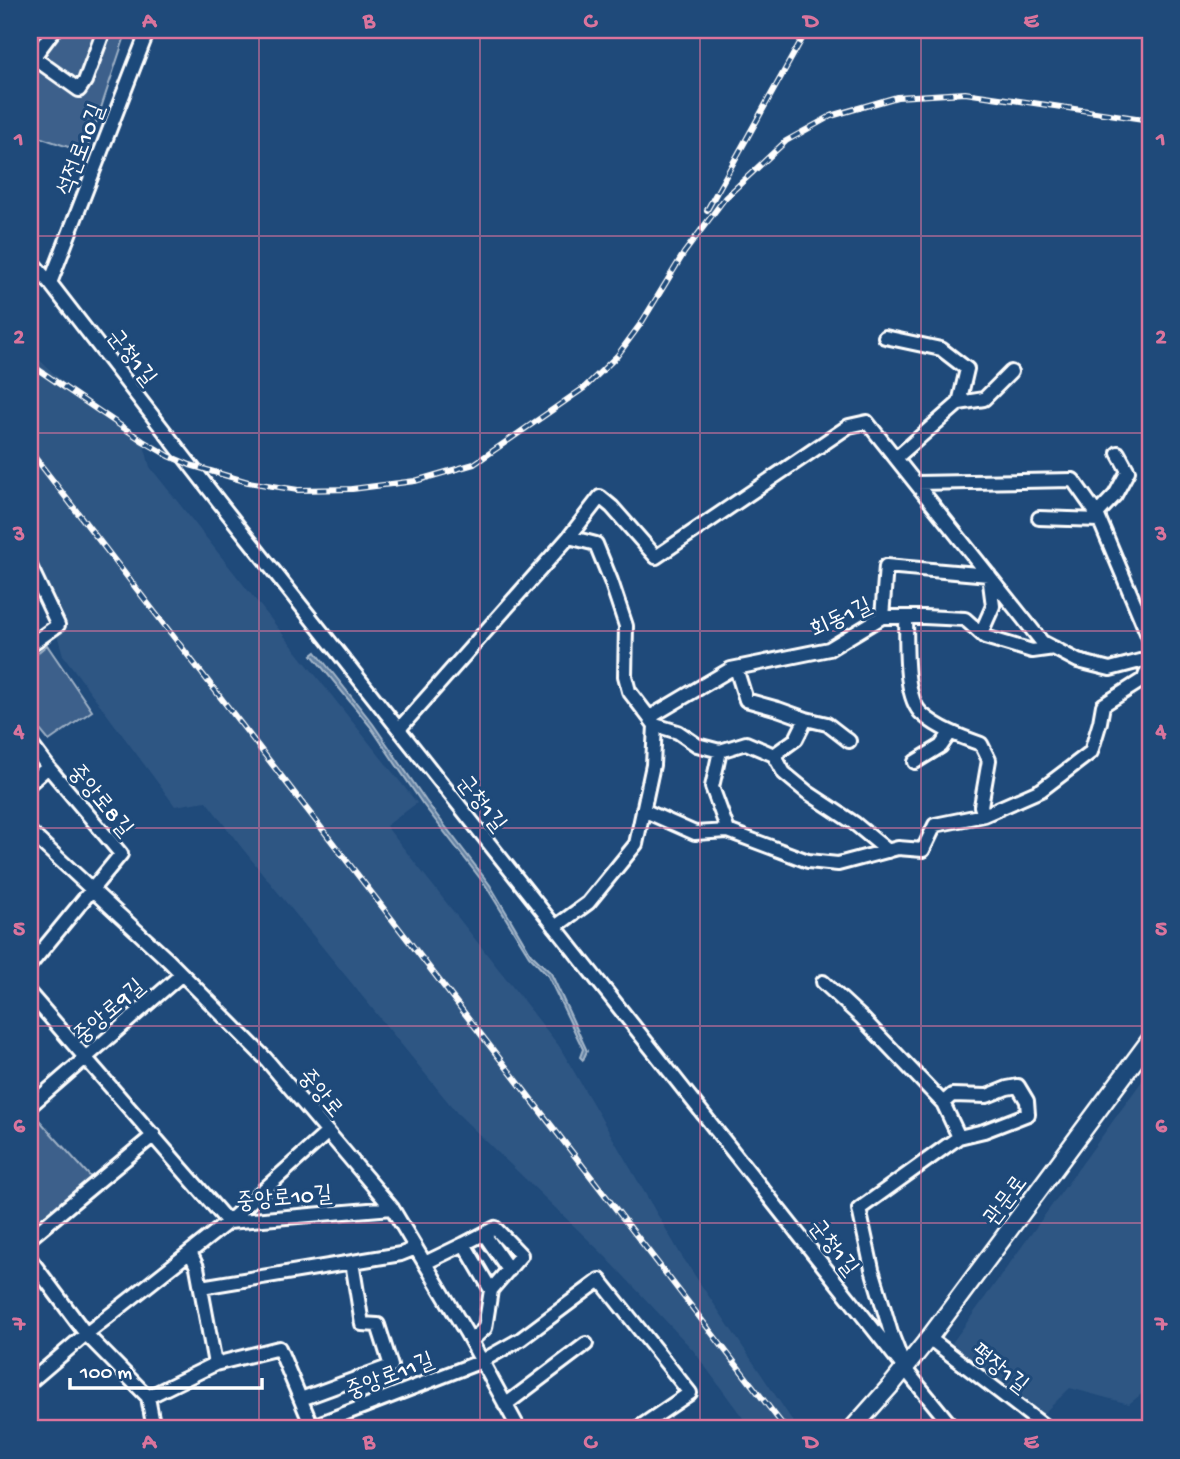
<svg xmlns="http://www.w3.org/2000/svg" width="1180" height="1459" viewBox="0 0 1180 1459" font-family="'Gochi Hand','Poor Story',sans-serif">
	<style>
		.built { fill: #2e5683 }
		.green { fill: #3c618b; stroke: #9eb0c5; stroke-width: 2 }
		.water { fill: #6583a4; stroke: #a3b5c8; stroke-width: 2 }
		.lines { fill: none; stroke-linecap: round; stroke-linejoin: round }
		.minor-casing { stroke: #fff; stroke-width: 18 }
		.major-casing { stroke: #fff; stroke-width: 21 }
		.minor { stroke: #1f4a7a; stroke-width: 12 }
		.major { stroke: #1f4a7a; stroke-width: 16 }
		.rail-casing { stroke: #fff; stroke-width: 6 }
		.rail { stroke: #1f4a7a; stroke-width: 3.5; stroke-dasharray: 10; stroke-linecap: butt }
		.grid { fill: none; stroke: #da749d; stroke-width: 2; stroke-opacity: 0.55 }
		.labels { text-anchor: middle; stroke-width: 6; stroke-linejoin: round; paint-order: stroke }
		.street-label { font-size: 23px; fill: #fff; stroke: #1f4a7a }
		.neatline { fill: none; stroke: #da749d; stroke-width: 2.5 }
		.grid-label { font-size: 23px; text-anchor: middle; font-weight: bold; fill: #da749d }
	</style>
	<rect width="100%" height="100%" fill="#1f4a7a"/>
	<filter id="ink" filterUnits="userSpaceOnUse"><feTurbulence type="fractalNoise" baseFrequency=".0143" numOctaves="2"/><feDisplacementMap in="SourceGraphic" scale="14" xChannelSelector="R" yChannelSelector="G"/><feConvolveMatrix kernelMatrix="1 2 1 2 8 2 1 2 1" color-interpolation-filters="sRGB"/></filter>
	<g filter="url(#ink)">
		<path class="built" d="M30,351L67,386L142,438L150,467L417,803L386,826L559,1046L681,1255L798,1429H751L693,1350L605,1256L457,1113L242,848L206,801L175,806L63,655L45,593L30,564Z
			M1150,1070V1387L1129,1404L1070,1388L1040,1417L952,1343Z"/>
		<path class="green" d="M30,30H127L86,153L30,134Z
			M47,645L92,711L49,741L30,718V659Z
			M30,1110L96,1183L30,1238Z"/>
		<path class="water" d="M316,652L373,724L426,801L490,885L531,954L551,973L587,1051L583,1060L580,1057L583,1049L548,976L529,956L486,886L422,803L370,726L312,655Z"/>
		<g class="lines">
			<g class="minor-casing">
				<path id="minor" d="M30,55L79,90L85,81L104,30
					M30,62L54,30
					M30,260L50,283L219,502L905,1369
					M50,283L148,30
					M885,337L941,349L967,369L959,403L896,458
					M959,403L984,399L1011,372
					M916,483L1073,480L1097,514L1150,640
					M1097,514L1115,495L1128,471L1118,453
					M1039,518L1099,520
					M569,537L600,497L612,507L656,557L849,426L867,422L1042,642L1078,661L1110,669L1144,660L1150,655
					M30,566L58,625L30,645
					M882,617L886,566L989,575L993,606L981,633
					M906,617C907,641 903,697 922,714C939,729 961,737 981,744L989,760L981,806L984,815
					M736,668L746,700L778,709L806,719L827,724L849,741
					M650,717L731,669L829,649L882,617H924L965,619L985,637L1032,651L1054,648
					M655,725L678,732L697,745L720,751L746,743L774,755L784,773L807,792L854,823L888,851
					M399,729L569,537L596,544L611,581L626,626L625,676L629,691L655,725L653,765L636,844L588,903L555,927
					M30,743L48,767L30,783
					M720,751L712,787L728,831
					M774,755L796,739L806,719
					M915,762L941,746L950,733
					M643,810L695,833L728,831L808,861L838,864L898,848L923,850L935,825L984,815L1041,790L1091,752L1100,722L1103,705L1144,679L1150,664
					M30,832L169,961L265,1058L392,1208L467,1334L519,1429
					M30,965L121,854L48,767
					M823,982L862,1018L943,1103L959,1137L859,1209L872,1269L891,1333L905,1369L954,1429
					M30,994L228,1222
					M943,1103L952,1095L987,1096L1007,1088L1018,1086L1027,1101L1028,1114L984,1131L959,1137
					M30,1106L182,974
					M228,1222L392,1208
					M484,1234L509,1270
					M30,1238L154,1135
					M464,1244L495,1228L521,1255L491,1290
					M190,1252L197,1267L215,1364
					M30,1259L86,1334L148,1397L154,1429
					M425,1263L464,1244L491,1290L485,1328L471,1341
					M201,1287L401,1254L416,1248
					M929,1338L1048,1429
					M30,1382L86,1334L228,1222L328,1132
					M148,1397L215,1364L279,1348L313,1429
					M301,1399L391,1366L378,1325L362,1324L352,1262
					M505,1405L586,1344
					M305,1429L482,1361L521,1339L600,1280L690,1393L637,1429"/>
			</g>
			<g class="major-casing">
				<path id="major" d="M852,1429L893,1383L929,1338L1150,1040"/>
			</g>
			<use href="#minor" class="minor"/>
			<use href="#major" class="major"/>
			<g class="rail-casing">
				<path id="rail" d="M707,210L807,30
					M30,364L143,441L169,456L190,465L248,482L298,490L352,489L415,481L474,464L584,388L617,356L642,322L684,253L725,198L786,141L831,116L897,97L965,93L1150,120
					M30,451L786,1429"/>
			</g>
			<use href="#rail" class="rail"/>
		</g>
	</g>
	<path class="grid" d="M259,30V1429M480,30V1429M700,30V1429M921,30V1429M30,236H1150M30,433H1150M30,631H1150M30,828H1150M30,1026H1150M30,1223H1150"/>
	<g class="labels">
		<g class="street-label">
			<text transform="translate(79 149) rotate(-69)" y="8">석전로10길</text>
			<text transform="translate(133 356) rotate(52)" y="8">군청1길</text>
			<text transform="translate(840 616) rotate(-25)" y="8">회동1길</text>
			<text transform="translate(102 799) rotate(50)" y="8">중앙로8길</text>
			<text transform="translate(483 802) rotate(52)" y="8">군청1길</text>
			<text transform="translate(108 1010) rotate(-41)" y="8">중앙로9길</text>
			<text transform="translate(322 1092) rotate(50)" y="8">중앙로</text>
			<text transform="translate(284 1196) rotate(-5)" y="8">중앙로10길</text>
			<text transform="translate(1004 1199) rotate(-53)" y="8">관문로</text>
			<text transform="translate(835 1246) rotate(52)" y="8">군청1길</text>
			<text transform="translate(1001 1367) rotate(38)" y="8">평장1길</text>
			<text transform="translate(389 1374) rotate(-21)" y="8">중앙로11길</text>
		</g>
	</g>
	<rect width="1180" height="1459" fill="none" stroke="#1f4a7a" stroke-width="77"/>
	<path d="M70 1378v10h192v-10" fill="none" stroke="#ffffff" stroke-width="3.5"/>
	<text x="80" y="1378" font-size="21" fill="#ffffff" stroke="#1f4a7a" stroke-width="5" paint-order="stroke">100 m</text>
	<rect x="38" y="38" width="1104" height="1382" class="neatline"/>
	<g class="grid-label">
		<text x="149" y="27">A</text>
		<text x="369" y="27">B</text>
		<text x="590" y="27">C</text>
		<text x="811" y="27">D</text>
		<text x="1031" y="27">E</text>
		<text x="19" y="145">1</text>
		<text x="1161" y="145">1</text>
		<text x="19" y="343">2</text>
		<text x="1161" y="343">2</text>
		<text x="19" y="540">3</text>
		<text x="1161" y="540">3</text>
		<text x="19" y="737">4</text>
		<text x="1161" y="737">4</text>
		<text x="19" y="935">5</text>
		<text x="1161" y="935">5</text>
		<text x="19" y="1132">6</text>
		<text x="1161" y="1132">6</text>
		<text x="19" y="1330">7</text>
		<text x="1161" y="1330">7</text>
		<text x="149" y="1448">A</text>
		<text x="369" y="1448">B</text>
		<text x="590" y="1448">C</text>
		<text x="811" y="1448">D</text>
		<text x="1031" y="1448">E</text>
	</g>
</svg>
